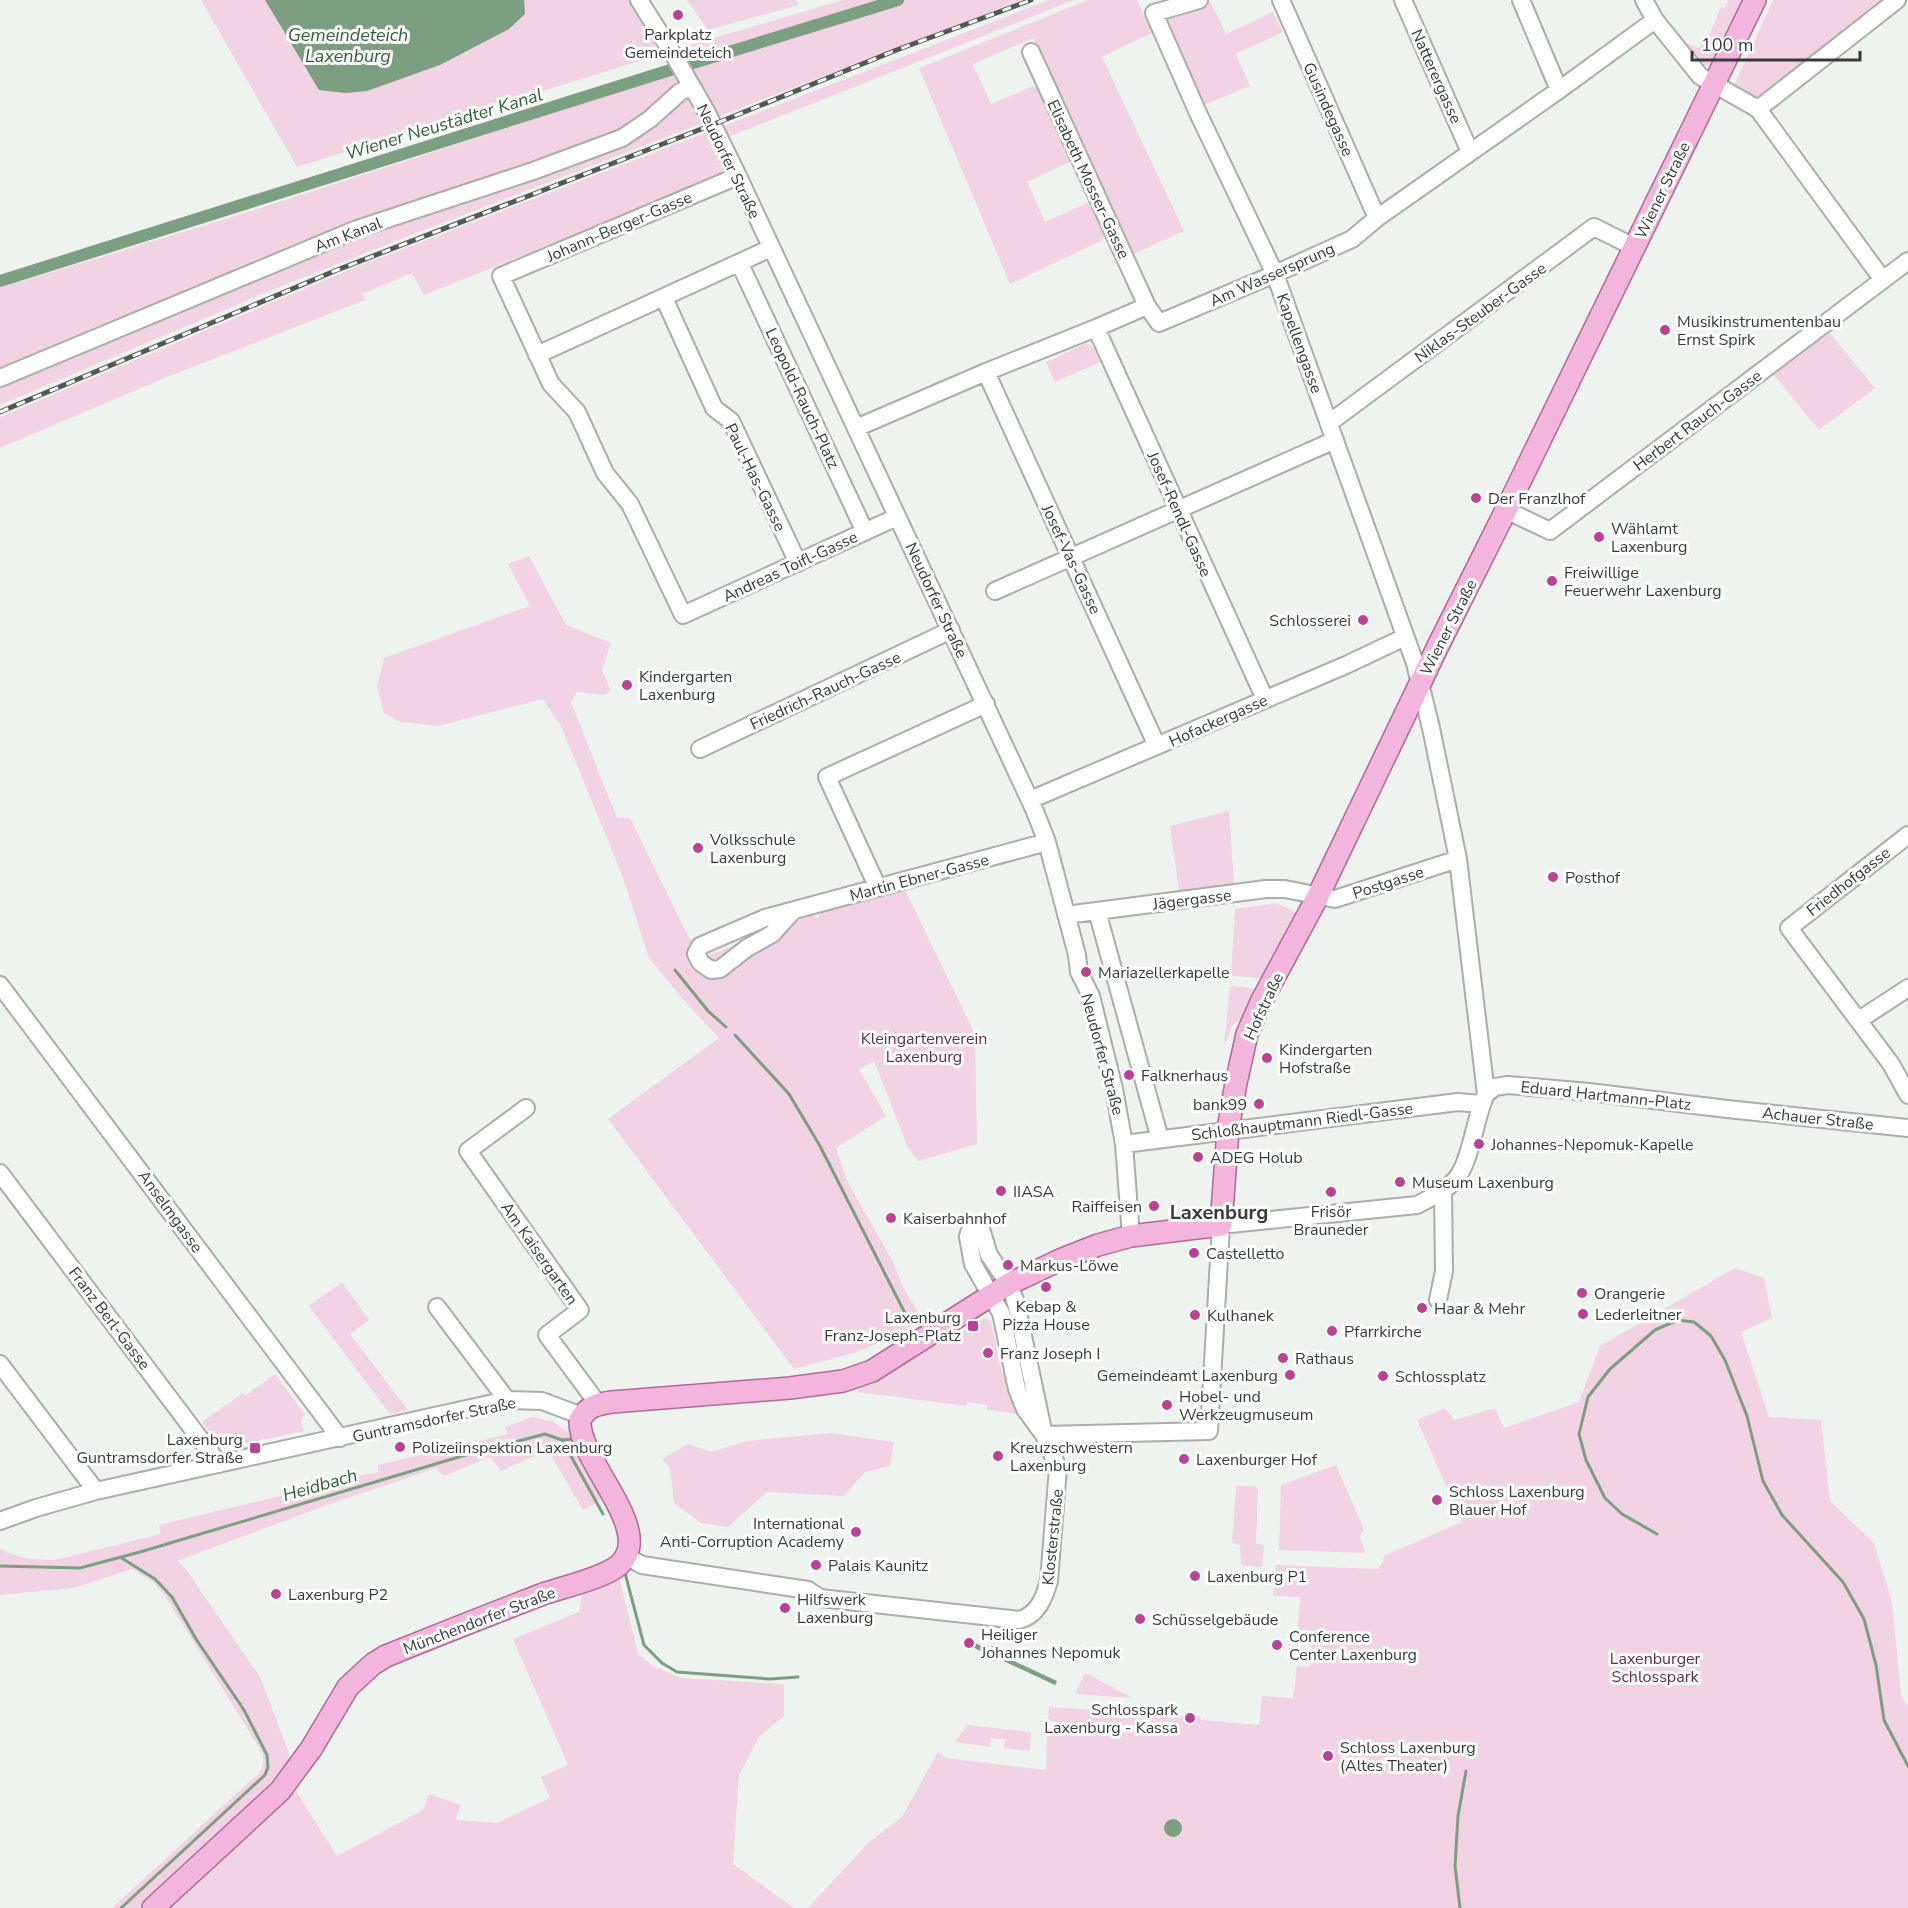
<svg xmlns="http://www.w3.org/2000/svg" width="1908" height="1908" viewBox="0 0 1908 1908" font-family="'Nunito Sans',sans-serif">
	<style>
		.green { fill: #f1d3e4 }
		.water { fill: #7c9e81 }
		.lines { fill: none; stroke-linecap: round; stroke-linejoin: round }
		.stream { stroke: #7c9e81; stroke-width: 3 }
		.canal { stroke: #7c9e81; stroke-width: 12 }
		.minor-casing { stroke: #aaadaa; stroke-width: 20 }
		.major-casing { stroke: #ae6a95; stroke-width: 24 }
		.minor { stroke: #fff; stroke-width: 16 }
		.major { stroke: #f4b5dd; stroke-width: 21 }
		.rail-casing { stroke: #545755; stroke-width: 5 }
		.rail { stroke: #fff; stroke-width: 3; stroke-dasharray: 9; stroke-linecap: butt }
		.poi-dot { fill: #bb4194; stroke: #fff; stroke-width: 2 }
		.labels { text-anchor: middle; stroke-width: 6; stroke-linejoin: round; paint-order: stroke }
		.poi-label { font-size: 16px; fill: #383a39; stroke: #fff; text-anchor: start }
		.street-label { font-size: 16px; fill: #383a39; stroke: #fff }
		.park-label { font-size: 16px; fill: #602d4e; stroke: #fff }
		.water-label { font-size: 18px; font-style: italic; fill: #2d6138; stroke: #fff }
		.quarter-label { font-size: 20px; font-weight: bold; fill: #383a39; stroke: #fff }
	</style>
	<rect width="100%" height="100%" fill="#eff3f0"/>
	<path class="green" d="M201,0H631L657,42L646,59L297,167Z
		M687,0H796L799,5L708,30Z
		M843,0H1022L717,117L681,55L684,47Z
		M1049,0H1074L733,135L726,136L721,127Z
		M1088,0H1137L1152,33L1102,57L1184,231L1131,255L1033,38L973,64L991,104L1038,84L1072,161L1027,182L1045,222L1091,201L1109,237L1010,284L919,68Z
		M1728,0H1747L1733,30L1728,28L1716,54L1720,57L1715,63L1700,67L1686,51L1688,44L1699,48L1701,45H1705L1721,7L1725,8Z
		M1773,0H1888L1760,98L1734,86Z
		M1210,1L1226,34L1273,12L1283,32L1236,54L1250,86L1204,105L1164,23L1165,13Z
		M673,74L681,86L676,101L687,99L697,107L703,123L411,235L267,292L0,405V288L254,210Z
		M707,132L712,149L727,174L424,295L412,273L362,294L365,300L167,377L0,448V417L349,270Z
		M1829,332L1875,388L1819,430L1773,374Z
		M1087,343L1094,349L1100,362L1055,382L1046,362Z
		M529,556L566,625L611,643L602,670L611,691L605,695L577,692L571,702L617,818H630L699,958L760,937L774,927L809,915L818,918L822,911L904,888L975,1034L977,1144L919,1161L908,1148L874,1061L859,1069L886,1116L836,1148L846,1179L893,1262L903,1287L920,1316L908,1330L857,1352L794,1369L608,1119L719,1038L681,997L649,958L622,875L561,726L543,699L438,726L401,722L384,713L377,686L384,658L530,606L508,564Z
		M1229,811L1234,884L1179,891L1170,826Z
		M1276,903L1290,909L1299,916L1264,978L1231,976L1235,909Z
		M1234,986L1250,988L1256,991L1247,1014L1232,1026L1224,1045L1230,987Z
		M1735,1268L1764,1278L1772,1318L1741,1332L1769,1417L1821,1420L1830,1501L1874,1543L1892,1602L1901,1695L1908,1707V1908H808L868,1843L902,1817L938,1752L946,1758L1046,1770L1047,1735H1056L1057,1722L1048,1721L1049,1707L1192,1716H1200L1201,1720L1259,1725L1262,1696L1293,1698L1297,1666L1310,1667L1313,1631L1298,1629L1300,1597L1273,1596L1276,1565L1378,1569L1383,1562L1384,1556L1462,1522L1417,1420L1445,1408L1455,1420L1495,1408L1504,1428L1579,1402L1600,1346Z
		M342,1282L369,1320L350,1334L408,1410L390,1414L309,1306Z
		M985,1318L991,1321L1000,1365L1019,1414L987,1410V1405L967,1402L966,1406L858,1392L859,1383L895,1370L934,1345L942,1344Z
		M275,1374L305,1414L301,1420L304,1431L223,1448L202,1422L243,1393L246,1395Z
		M532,1417L554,1422L570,1434L605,1498L583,1510L548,1450L501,1471L490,1457L444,1476L436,1468L327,1505L177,1561L185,1568L260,1677L292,1761L266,1793L139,1908H112L249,1782C261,1773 264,1769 263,1754L165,1596L153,1582L132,1569L74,1588L0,1595V1549L6,1552L28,1559L55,1560L161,1534L159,1525L305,1490V1487L378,1472V1465L508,1434L505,1427Z
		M830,1433L894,1442L890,1466L865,1472L844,1496L767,1492L728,1527L701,1523L674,1503L670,1468L662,1459L688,1444L712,1452L747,1441Z
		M1336,1465L1364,1530L1360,1536L1365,1553L1279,1550L1281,1485Z
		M1236,1486H1253L1258,1489L1256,1544L1264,1545L1262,1567L1241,1565L1240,1545L1232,1543Z
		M619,1578L638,1654L653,1666L681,1678L784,1684V1716L759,1737L739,1775L733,1864L794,1908H170L296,1791L337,1856L423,1810L429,1794L461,1805L456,1820L497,1823L550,1798L541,1777L568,1765L513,1639L579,1612L583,1590Z
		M1085,1673L1133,1698L1075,1694Z
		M967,1725L1031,1732L1030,1751L1004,1748L1005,1739L991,1738L990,1747L955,1742Z"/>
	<path class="water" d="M265,0H524L525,14L509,29L440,65L367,91L346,93L319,90Z
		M970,1641L989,1649L992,1646L1000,1650L999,1654L1057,1681L1055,1685L997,1658L995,1661L986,1657L987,1654L968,1645Z
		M1164 1828a9 9 0 1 1 18 0a9 9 0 1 1-18 0Z"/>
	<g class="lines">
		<path class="stream" d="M675,970L708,1011L726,1027
			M735,1035L789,1094L820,1146L910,1323
			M562,1440L572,1439
			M1657,1534L1622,1514L1605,1498L1586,1460L1579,1434L1588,1397L1610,1369L1655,1330L1678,1320L1694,1322L1711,1336L1725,1360L1747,1416L1763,1481L1782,1515L1843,1582L1864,1619L1876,1665L1884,1720L1908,1766
			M120,1557L155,1579L172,1597L196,1639L244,1710L267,1755L268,1767L265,1775L121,1908
			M0,1566L80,1568L140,1552L469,1454L545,1434L562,1440L603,1514
			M625,1573L644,1645L662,1663L677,1672L770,1679L798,1677
			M1460,1908L1455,1866L1458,1816L1466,1771"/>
		<path class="canal" d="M0,281L667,71L898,0"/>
		<g class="minor-casing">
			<path id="minor" d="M639,0L676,59L706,111L738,176L1034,809L1047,842L1077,955L1079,972L1091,996L1114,1089L1124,1144L1131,1236
				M1281,0L1377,218
				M1403,0L1470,152
				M1521,0L1559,90
				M1644,0L1655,20L1700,76L1758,109L1883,280
				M1031,52L1147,306
				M1758,109L1897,0
				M738,176L501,276L551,384L577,412L605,473L630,504L683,615L897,517
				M740,264L865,532
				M664,298L714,408L731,421L798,563
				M1096,328L1265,699
				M537,355L771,248
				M986,372L1157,746
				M0,378L357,229L533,171L622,138L650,119L680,92L691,87
				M1329,423L1594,227L1634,247
				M856,428L986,372L1096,328L1147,306L1159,323L1275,274L1352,239L1377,218L1559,90L1655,20
				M1506,510L1550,531L1908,261
				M995,591L1335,440
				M700,749L951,630
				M1030,800L1346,665L1405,637
				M1908,835L1789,928L1891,1064L1908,1095
				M878,888L827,777L986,704
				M1097,911L1160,1139
				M792,912L772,934L747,948L720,969L711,970L701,963L696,954L700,946L765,918L1047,842
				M1066,915L1266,889H1285L1335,899L1458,859
				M0,985L340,1438
				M1859,1020L1908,988
				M1486,1094L1495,1087L1508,1085L1589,1092L1727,1109L1908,1128
				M526,1108L468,1151L580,1310L547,1335L598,1404
				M1124,1144L1458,1102L1481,1104
				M0,1173L219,1464
				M1438,1300L1444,1271L1443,1191
				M437,1307L507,1400
				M0,1364L96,1491
				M1044,1435L1209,1431L1221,1225L1417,1205C1430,1198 1446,1191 1456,1179C1471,1161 1475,1117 1486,1094L1458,859L1431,728L1415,663L1275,274L1198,113L1154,13L1199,0
				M0,1521L36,1508L96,1491L507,1400L542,1401L582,1416
				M626,1556L642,1565L808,1590L820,1598L1019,1620C1038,1615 1044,1598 1049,1581L1058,1468L1044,1435L1016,1303L1009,1284L989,1255L982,1232L969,1233L968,1237L973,1264L1001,1313L1017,1389L1025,1409L1044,1435"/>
		</g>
		<g class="major-casing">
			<path id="major" d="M153,1908L280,1791L311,1749L348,1687L373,1664L386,1656C438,1635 491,1614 543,1594C563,1587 604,1578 619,1565C629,1556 631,1543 628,1531C621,1497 578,1450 580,1420C587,1406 598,1404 612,1402L790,1388L843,1381L872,1371L1009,1284L1060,1260L1098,1245L1131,1236L1221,1225L1228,1130L1236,1083L1247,1034L1261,1002L1318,896L1437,648L1506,510L1755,0"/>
		</g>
		<use href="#minor" class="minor"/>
		<use href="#major" class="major"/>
		<g class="rail-casing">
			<path id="rail" d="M0,412L337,270L722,121L894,51L1031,0"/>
		</g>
		<use href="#rail" class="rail"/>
	</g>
	<g class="poi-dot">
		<circle cx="678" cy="15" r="6"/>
		<circle cx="1665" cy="330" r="6"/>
		<circle cx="1476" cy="498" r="6"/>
		<circle cx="1599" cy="537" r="6"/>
		<circle cx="1552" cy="581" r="6"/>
		<circle cx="1363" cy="620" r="6"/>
		<circle cx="627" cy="685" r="6"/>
		<circle cx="698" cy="848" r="6"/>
		<circle cx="1553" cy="877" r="6"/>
		<circle cx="1086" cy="972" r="6"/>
		<circle cx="1267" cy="1058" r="6"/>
		<circle cx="1129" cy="1075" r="6"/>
		<circle cx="1259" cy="1104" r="6"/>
		<circle cx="1479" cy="1144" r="6"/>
		<circle cx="1198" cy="1157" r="6"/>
		<circle cx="1400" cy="1182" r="6"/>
		<circle cx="1001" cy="1191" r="6"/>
		<circle cx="1331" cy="1192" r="6"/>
		<circle cx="1154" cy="1206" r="6"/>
		<circle cx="891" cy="1218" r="6"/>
		<circle cx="1194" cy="1253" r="6"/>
		<circle cx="1008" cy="1265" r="6"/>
		<circle cx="1046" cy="1287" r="6"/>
		<circle cx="1582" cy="1293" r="6"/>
		<circle cx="1422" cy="1308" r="6"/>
		<circle cx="1583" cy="1314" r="6"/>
		<circle cx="1195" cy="1315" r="6"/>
		<rect x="967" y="1320" width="12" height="12" rx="3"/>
		<circle cx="1332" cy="1331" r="6"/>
		<circle cx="988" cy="1353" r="6"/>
		<circle cx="1283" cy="1358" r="6"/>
		<circle cx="1290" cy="1375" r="6"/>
		<circle cx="1383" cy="1376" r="6"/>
		<circle cx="1167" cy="1405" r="6"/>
		<circle cx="400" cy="1447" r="6"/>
		<rect x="249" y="1442" width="12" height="12" rx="3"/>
		<circle cx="998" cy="1456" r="6"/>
		<circle cx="1184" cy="1459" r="6"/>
		<circle cx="1437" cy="1500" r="6"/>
		<circle cx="856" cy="1532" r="6"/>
		<circle cx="816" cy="1565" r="6"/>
		<circle cx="1195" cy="1576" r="6"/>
		<circle cx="276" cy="1594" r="6"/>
		<circle cx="785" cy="1608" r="6"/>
		<circle cx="1140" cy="1619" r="6"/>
		<circle cx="969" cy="1643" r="6"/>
		<circle cx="1277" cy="1645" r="6"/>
		<circle cx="1190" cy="1718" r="6"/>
		<circle cx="1328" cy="1756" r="6"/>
	</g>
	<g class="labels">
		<g class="poi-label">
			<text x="678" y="40" text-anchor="middle">Parkplatz<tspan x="678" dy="18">Gemeindeteich</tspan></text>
			<text x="1677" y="327">Musikinstrumentenbau<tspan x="1677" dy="18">Ernst Spirk</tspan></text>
			<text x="1488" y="504">Der Franzlhof</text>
			<text x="1611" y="534">Wählamt<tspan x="1611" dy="18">Laxenburg</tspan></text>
			<text x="1564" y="578">Freiwillige<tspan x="1564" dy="18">Feuerwehr Laxenburg</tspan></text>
			<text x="1351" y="626" text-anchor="end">Schlosserei</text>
			<text x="639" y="682">Kindergarten<tspan x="639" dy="18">Laxenburg</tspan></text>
			<text x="710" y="845">Volksschule<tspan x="710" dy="18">Laxenburg</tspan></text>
			<text x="1565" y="883">Posthof</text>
			<text x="1098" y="978">Mariazellerkapelle</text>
			<text x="1279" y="1055">Kindergarten<tspan x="1279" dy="18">Hofstraße</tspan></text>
			<text x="1141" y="1081">Falknerhaus</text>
			<text x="1247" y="1110" text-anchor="end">bank99</text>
			<text x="1491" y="1150">Johannes-Nepomuk-Kapelle</text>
			<text x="1210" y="1163">ADEG Holub</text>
			<text x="1412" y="1188">Museum Laxenburg</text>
			<text x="1013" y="1197">IIASA</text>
			<text x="1142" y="1212" text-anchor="end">Raiffeisen</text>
			<text x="1331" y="1217" text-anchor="middle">Frisör<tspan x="1331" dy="18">Brauneder</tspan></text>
			<text x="903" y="1224">Kaiserbahnhof</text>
			<text x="1206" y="1259">Castelletto</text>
			<text x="1020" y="1271">Markus-Löwe</text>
			<text x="1594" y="1299">Orangerie</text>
			<text x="1046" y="1312" text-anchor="middle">Kebap &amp;<tspan x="1046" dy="18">Pizza House</tspan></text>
			<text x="1434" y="1314">Haar &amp; Mehr</text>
			<text x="1595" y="1320">Lederleitner</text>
			<text x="1207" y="1321">Kulhanek</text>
			<text x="961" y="1323" text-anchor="end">Laxenburg<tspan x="961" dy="18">Franz-Joseph-Platz</tspan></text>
			<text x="1344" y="1337">Pfarrkirche</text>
			<text x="1000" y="1359">Franz Joseph I</text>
			<text x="1295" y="1364">Rathaus</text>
			<text x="1278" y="1381" text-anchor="end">Gemeindeamt Laxenburg</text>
			<text x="1395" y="1382">Schlossplatz</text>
			<text x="1179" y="1402">Hobel- und<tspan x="1179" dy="18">Werkzeugmuseum</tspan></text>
			<text x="243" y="1445" text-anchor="end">Laxenburg<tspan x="243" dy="18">Guntramsdorfer Straße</tspan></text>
			<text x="412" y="1453">Polizeiinspektion Laxenburg</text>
			<text x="1010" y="1453">Kreuzschwestern<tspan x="1010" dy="18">Laxenburg</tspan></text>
			<text x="1196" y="1465">Laxenburger Hof</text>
			<text x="1449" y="1497">Schloss Laxenburg<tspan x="1449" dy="18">Blauer Hof</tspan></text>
			<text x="844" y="1529" text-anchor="end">International<tspan x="844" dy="18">Anti-Corruption Academy</tspan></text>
			<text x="828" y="1571">Palais Kaunitz</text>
			<text x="1207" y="1582">Laxenburg P1</text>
			<text x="288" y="1600">Laxenburg P2</text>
			<text x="797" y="1605">Hilfswerk<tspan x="797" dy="18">Laxenburg</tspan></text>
			<text x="1152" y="1625">Schüsselgebäude</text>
			<text x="981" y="1640">Heiliger<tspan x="981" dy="18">Johannes Nepomuk</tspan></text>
			<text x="1289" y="1642">Conference<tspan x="1289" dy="18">Center Laxenburg</tspan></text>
			<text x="1178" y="1715" text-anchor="end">Schlosspark<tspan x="1178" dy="18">Laxenburg - Kassa</tspan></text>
			<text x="1340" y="1753">Schloss Laxenburg<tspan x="1340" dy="18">(Altes Theater)</tspan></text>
		</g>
		<g class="street-label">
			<text transform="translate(1437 76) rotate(66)" y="6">Natterergasse</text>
			<text transform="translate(1329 109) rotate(66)" y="6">Gusindegasse</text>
			<text transform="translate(729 161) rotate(64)" y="6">Neudorfer Straße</text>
			<text transform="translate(1089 179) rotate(65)" y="6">Elisabeth Mosser-Gasse</text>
			<text transform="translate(1662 190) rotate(-64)" y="6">Wiener Straße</text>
			<text transform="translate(619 226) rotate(-23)" y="6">Johann-Berger-Gasse</text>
			<text transform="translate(348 234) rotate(-21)" y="6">Am Kanal</text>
			<text transform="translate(1272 274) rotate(-24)" y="6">Am Wassersprung</text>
			<text transform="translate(1480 312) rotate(-36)" y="6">Niklas-Steuber-Gasse</text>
			<text transform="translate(1300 343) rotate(70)" y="6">Kapellengasse</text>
			<text transform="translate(803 398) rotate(65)" y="6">Leopold-Rauch-Platz</text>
			<text transform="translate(1697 420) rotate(-37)" y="6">Herbert Rauch-Gasse</text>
			<text transform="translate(756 477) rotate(64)" y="6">Paul-Has-Gasse</text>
			<text transform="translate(1180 514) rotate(66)" y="6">Josef-Rendl-Gasse</text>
			<text transform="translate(1072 559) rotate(65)" y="6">Josef-Vas-Gasse</text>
			<text transform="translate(790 566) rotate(-25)" y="6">Andreas Toifl-Gasse</text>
			<text transform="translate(937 600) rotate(65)" y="6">Neudorfer Straße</text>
			<text transform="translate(1448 627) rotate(-63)" y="6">Wiener Straße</text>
			<text transform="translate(825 690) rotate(-25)" y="6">Friedrich-Rauch-Gasse</text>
			<text transform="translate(1218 720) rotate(-24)" y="6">Hofackergasse</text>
			<text transform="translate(919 877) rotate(-15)" y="6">Martin Ebner-Gasse</text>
			<text transform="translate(1848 881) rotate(-38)" y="6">Friedhofgasse</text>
			<text transform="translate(1388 882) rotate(-18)" y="6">Postgasse</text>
			<text transform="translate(1192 899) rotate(-7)" y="6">Jägergasse</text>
			<text transform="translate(1263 1006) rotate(-65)" y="6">Hofstraße</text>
			<text transform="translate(1103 1054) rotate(75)" y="6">Neudorfer Straße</text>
			<text transform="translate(1606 1095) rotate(6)" y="6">Eduard Hartmann-Platz</text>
			<text transform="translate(1818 1118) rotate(6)" y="6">Achauer Straße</text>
			<text transform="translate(1302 1121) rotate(-7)" y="6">Schloßhauptmann Riedl-Gasse</text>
			<text transform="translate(171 1211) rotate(54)" y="6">Anselmgasse</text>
			<text transform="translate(540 1253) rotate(55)" y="6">Am Kaisergarten</text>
			<text transform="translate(110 1318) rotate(53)" y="6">Franz Berl-Gasse</text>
			<text transform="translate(434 1419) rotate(-12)" y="6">Guntramsdorfer Straße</text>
			<text transform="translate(1052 1537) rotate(-84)" y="6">Klosterstraße</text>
			<text transform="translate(479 1620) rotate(-21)" y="6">Münchendorfer Straße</text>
		</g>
		<g class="park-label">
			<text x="924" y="1044">Kleingartenverein<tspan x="924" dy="18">Laxenburg</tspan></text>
			<text x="1655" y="1664">Laxenburger<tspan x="1655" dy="18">Schlosspark</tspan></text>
		</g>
		<g class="water-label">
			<text x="348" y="41">Gemeindeteich<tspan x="348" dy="21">Laxenburg</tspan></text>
			<text transform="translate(444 124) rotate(-17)" y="6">Wiener Neustädter Kanal</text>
			<text transform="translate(320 1485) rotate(-16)" y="6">Heidbach</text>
		</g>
		<g class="quarter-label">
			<text x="1219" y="1219">Laxenburg</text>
		</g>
	</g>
	<path d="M1692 51v9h168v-9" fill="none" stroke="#383a39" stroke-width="3"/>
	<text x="1701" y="51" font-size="18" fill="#383a39" stroke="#ffffff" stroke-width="4.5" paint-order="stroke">100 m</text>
</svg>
